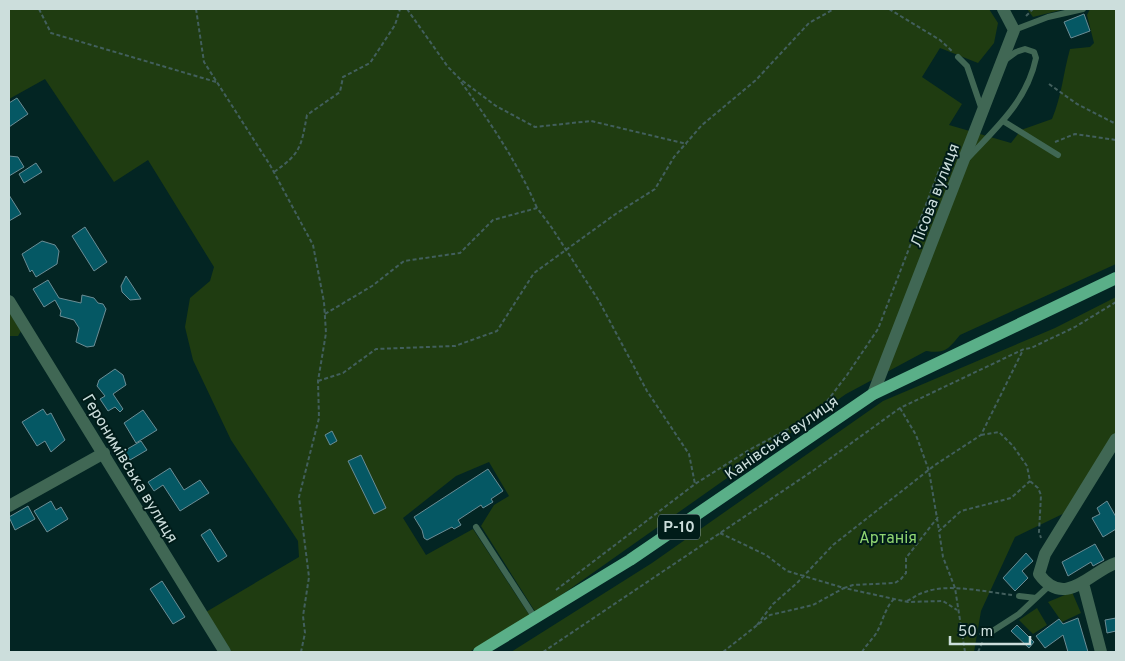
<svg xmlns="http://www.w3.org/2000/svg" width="1125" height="661" viewBox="0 0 1125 661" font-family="Overpass,sans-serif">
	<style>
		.green { fill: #1f3c11 }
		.building { fill: #055864; stroke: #6b8d95 }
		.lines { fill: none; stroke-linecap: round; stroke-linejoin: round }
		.path { stroke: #425f5d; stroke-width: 2; stroke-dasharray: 4 2.5; stroke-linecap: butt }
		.lane { stroke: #406754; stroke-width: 6 }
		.street { stroke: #406754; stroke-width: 12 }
		.primary { stroke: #5aaf88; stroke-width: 12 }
		.labels { text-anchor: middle; stroke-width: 4; stroke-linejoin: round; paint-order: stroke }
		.shield { fill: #001c19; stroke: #8fa4a2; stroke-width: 1 }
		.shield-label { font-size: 15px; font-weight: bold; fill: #ccdedc }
		.street-label { font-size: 16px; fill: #ccdedc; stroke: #001c19 }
		.park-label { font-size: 16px; fill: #8fd471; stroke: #001c19 }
	</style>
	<rect width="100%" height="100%" fill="#032523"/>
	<path class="green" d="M9,9H989L998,23L994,43L978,63L940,48L922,77L962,104L949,125L1011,143L1021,130L1052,119C1062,95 1063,74 1070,49L1090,47L1094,43L1087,15L1090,9H1116V264L960,335C948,349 946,354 926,351L846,394L536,613L481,526L494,505L509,496L489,462L456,476L403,518L426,555L473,529L530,616L469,652H232L206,612L299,557L298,541L231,440L193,360L185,327L190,298L210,281L214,267L148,160L114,182L45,79L9,99Z
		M1027,9H1065L1033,17Z
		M1116,297V433L1097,463L1075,508L1015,537L981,611L974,652H511L652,563L883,401L1055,328Z
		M9,312L21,331L18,336H9Z
		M1072,592L1081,613L1062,622L1048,602Z
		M1037,608L1047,625L1033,634L1019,620Z"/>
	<path class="building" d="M1084,14L1090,31L1071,38L1064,22Z
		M17,98L28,114L9,127V103Z
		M9,156L18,157L24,167L9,176Z
		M36,163L42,172L24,183L19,174Z
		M9,195L21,214L9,221Z
		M85,227L107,262L94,271L72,236Z
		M42,241L55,245L59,251L57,264L36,277L32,270L30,272L22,254Z
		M126,276L141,299L130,300L122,292L121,286Z
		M48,280L59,298L81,303L82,295L94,298L98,303L103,304L106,309L94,346L87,347L76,342L79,328L74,320L60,316L61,311L55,300L44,307L33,289Z
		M115,369L123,375L126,385L113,394L123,409L120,412L115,407L108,411L100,399L105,396L97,386L99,380Z
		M43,409L47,415L51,413L65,440L51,452L45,441L37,446L22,422Z
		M143,410L157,430L136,443L124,423Z
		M332,431L337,441L330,445L325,435Z
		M141,441L147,450L130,460L124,451Z
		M361,455L386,508L374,514L348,461Z
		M170,468L184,490L200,480L209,493L180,511L163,485L154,491L148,482Z
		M488,469L503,491L491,499L493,502L483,508L481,505L458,520L461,525L454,529L452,527L427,540L424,538L422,530L414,517Z
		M51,501L56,510L61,507L68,519L47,532L34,511Z
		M1107,501L1116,517V529L1103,537L1092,518L1100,514L1097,508Z
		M28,506L35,519L15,530L9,517Z
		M210,529L227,556L218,562L201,535Z
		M1095,544L1104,560L1093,566L1091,562L1068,576L1062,562Z
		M1026,553L1033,561L1022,571L1028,578L1015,591L1003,578Z
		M162,581L185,617L173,624L150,589Z
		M1078,618L1088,652H1068L1063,635L1045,648L1036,636L1059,619L1063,624Z
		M1116,618V631L1107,633L1105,620Z
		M1017,625L1034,642L1029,648L1011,631Z"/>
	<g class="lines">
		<path class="path" d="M39,9L51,33L216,82
			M196,9L204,62L270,165L313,245L324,302L326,333L318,381L319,418L299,497L309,577L303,616L305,633L301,652
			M407,9L448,67L460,79L496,106L535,127L591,121L687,144
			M889,9L940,40L953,52
			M1026,16L1033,9
			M461,82C490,122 518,163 537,208
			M1049,84L1077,104L1116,124
			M1055,142L1075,134L1116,140
			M274,172C301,153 301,147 307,115L340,92L343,77L370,63L395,25L400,9
			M325,314L372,286L404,261L460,253L493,220L537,208L552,228L599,301L647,391L689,454L695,484
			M318,381L343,373L376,349L455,346L497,331L534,273L617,213L655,189L674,157L702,125L756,80L809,23L834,9
			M900,408L916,435L929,471L939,530
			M981,435L999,432L1013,446L1027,466L1030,481L1038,488L1041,495L1039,532L1041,538
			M720,533L766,555L787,571L844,588L853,585L895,583L901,579L906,573V558L938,517
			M556,590L695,484L749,450L818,413L847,375L878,329L940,168L949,165
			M907,601C913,598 918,594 925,592C948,583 987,592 1012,595
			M757,625L773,604L797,583L833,545L935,465L981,435L1023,350
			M962,626L972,633L980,634
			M543,652L814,470L900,408L1024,349L1031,348L1075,327L1116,302
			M723,652L770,615L813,605L844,588L908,602L943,601L957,610
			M862,652C866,645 873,639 877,632C883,621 885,608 894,599
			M965,652L955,588L943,557L939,531L961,511L1011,498L1030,481
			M978,652L983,641"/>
		<path class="lane" d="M1014,30L1048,17L1083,9
			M958,57L967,66L982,110
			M1003,121L1058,155
			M968,158C997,127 1027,101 1036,58L1034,52L1025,49L1016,52L1005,60
			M476,527L535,618
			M1019,596L1036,598
			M988,634L1019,614L1051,584"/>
		<path class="street" d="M9,301L225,652
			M873,394L1014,30L1003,9
			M1116,439L1045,554L1039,574C1065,610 1091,571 1116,563
			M9,506L104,453
			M1083,583L1101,652"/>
		<path class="primary" d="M479,652L630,560L873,394L1116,278"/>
	</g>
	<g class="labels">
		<rect class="shield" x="658" y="514.5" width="42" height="25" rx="4"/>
		<g class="shield-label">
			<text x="679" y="532">Р-10</text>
		</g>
		<g class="street-label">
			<text transform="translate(934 195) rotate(-69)" y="6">Лісова вулиця</text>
			<text transform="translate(781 437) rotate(-35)" y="6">Канівська вулиця</text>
			<text transform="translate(131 468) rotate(59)" y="6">Геронимівська вулиця</text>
		</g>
		<g class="park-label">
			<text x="888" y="543">Артанія</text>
		</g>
	</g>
	<rect width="1125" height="661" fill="none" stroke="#ccdedc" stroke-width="20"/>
	<path d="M950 636v8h80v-8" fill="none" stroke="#ccdedc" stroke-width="2.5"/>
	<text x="958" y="636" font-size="15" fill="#ccdedc" stroke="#001c19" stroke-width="4" paint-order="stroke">50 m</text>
</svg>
